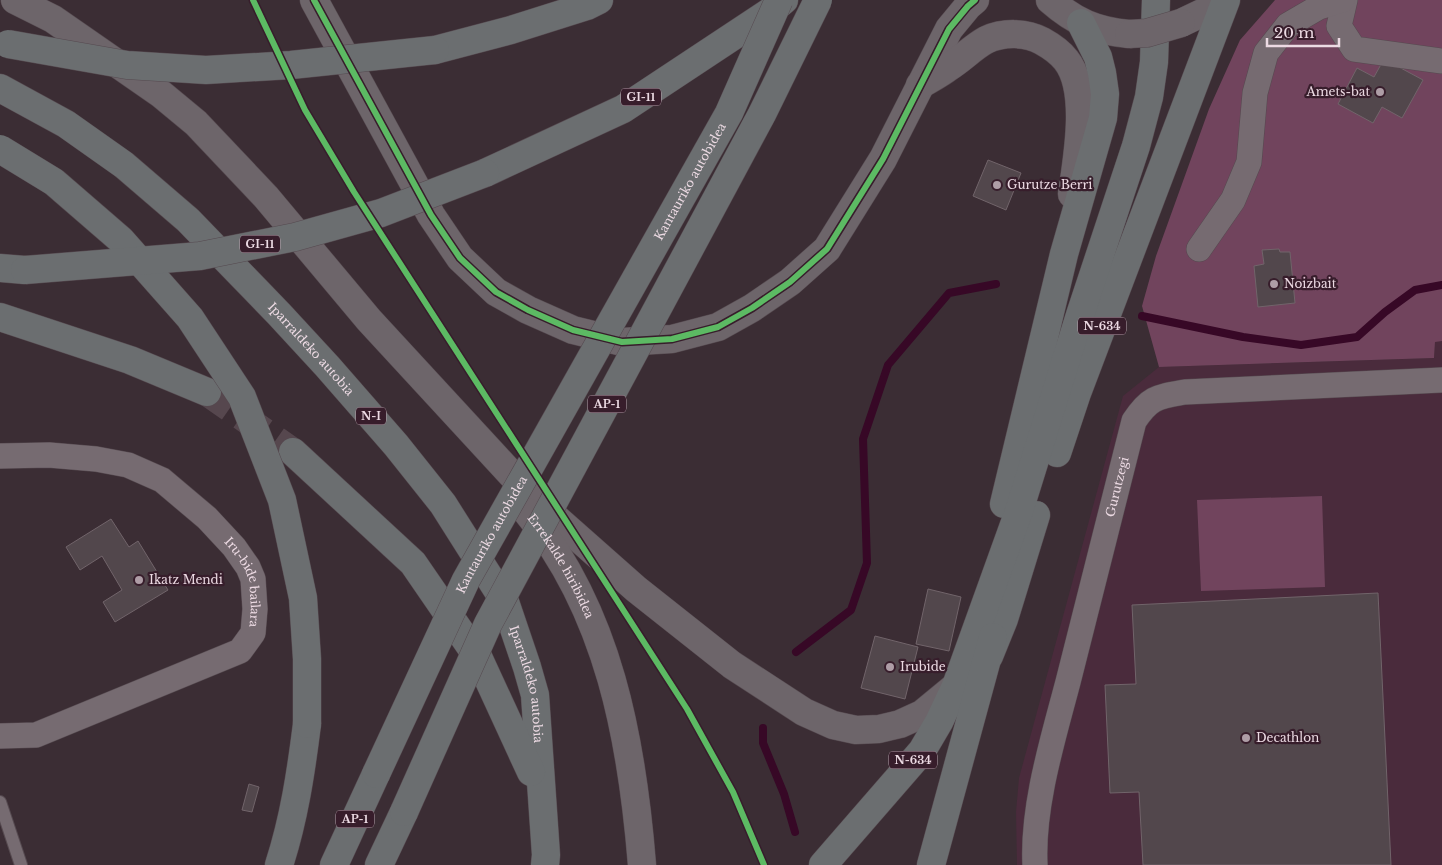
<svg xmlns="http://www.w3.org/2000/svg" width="1442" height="865" viewBox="0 0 1442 865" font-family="'Libre Baskerville',serif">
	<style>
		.built { fill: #4a2b3c }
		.green { fill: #71445d }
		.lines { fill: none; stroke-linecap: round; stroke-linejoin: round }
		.stream { stroke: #370826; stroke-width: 8 }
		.building { fill: #52474c; stroke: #71646a }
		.highway-tunnel { stroke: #56474e; stroke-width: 28; stroke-dasharray: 28 14; stroke-linecap: butt }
		.lane-casing { stroke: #564a50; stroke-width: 14 }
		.street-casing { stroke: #564a50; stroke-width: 26 }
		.secondary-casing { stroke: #564a50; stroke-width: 29 }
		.highway-casing { stroke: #564a50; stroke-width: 29 }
		.lane { stroke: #766b71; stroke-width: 12 }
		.street { stroke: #766b71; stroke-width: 25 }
		.secondary { stroke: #6d656a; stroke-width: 28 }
		.highway { stroke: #6b6e70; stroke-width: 28 }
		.secondary-bridge-casing { stroke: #564a50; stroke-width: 29; stroke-linecap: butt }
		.highway-bridge-casing { stroke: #564a50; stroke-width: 29; stroke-linecap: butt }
		.secondary-bridge { stroke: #6d656a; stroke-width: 28 }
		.highway-bridge { stroke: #6b6e70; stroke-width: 28 }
		.cycleway-casing { stroke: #371d2b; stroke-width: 9 }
		.cycleway { stroke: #5cba63; stroke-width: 6 }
		.poi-dot { fill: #ae9da6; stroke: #371d2b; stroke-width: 2 }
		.labels { text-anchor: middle; stroke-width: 4.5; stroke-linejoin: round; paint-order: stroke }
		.shield { fill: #371d2b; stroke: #b6a1ac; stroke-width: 1 }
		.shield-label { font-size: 11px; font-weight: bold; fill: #ecdae3 }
		.poi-label { font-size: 12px; fill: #ecdae3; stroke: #371d2b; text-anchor: start }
		.street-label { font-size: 12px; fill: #ecdae3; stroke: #371d2b }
	</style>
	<rect width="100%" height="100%" fill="#3b2d34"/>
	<path class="built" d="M1435,341H1442V865H1017L1016,812L1019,778L1123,396L1159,367L1434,358Z"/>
	<path class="green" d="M1275,0H1442V341L1435,342L1434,358L1159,367L1142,306L1156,256L1209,109L1240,40Z
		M1322,496L1325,587L1201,591L1197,500Z"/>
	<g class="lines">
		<path class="stream" d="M1142,316L1243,337L1301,345L1357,337L1385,312L1415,290L1442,285
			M796,652L851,610L867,563L863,439L888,365L949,293L996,284
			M763,728V743L784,794L795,832"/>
	</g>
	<path class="building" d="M1384,59L1423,80L1402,118L1382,107L1373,123L1338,104L1357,68L1374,77Z
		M988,160L1021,173L1006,210L973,196Z
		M1279,249L1280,252H1290L1295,303L1258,307L1254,266L1264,264L1262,250Z
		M111,519L129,547L138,541L168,590L115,622L103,602L122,590L102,556L80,570L66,547Z
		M928,589L961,597L949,651L916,644Z
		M1378,593L1391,865H1143L1139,792L1110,793L1105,685L1136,684L1132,605Z
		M875,636L918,647L905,699L861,688Z
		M249,784L259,787L252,812L242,810Z"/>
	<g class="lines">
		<path class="highway-tunnel" d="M207,392L293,452"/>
		<g class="lane-casing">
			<path id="lane" d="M0,802L21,865"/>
		</g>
		<g class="street-casing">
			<g id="street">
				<path d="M1345,0L1339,26L1354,49L1442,61"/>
				<path d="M1199,249L1233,200L1249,162L1255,93L1266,53L1288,25L1319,7L1342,0"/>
				<path id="s1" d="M0,456L49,455L96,459L128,465L162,480L207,518L234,547L248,567L253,579L255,609L253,633L240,651L36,735L0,736"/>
				<path id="s2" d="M1035,865C1032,806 1053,739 1068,682C1090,595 1112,508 1134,421C1150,397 1157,397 1185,392L1442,380"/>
			</g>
		</g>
		<g class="secondary-casing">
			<g id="secondary">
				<path d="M15,0L53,19L161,94L196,123L266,197L369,320L511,474L541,505L636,589L732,665L804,712L833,725L856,730L879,729L900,724L922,714L956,686"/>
				<path d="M314,0L431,215L460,258L496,292L528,310L573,330L622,342L672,339L718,327L752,308L790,282L827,249L883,159L949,29L968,6L975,0"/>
				<path d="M1050,0C1075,22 1096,31 1129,34"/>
				<path d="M1181,23L1204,12L1222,0"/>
				<path d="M920,85C930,79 940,74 949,67C962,59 973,47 986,40C1003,32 1026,32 1042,41C1051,46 1059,51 1066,60C1090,90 1077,159 1072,194"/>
				<path id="s3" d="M527,512C609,612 632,740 642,865"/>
			</g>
		</g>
		<g class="highway-casing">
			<g id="highway">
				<path d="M435,50L511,30L587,6L599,0"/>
				<path id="s4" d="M0,88L66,124L124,165L188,220L279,314L327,366L396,445L443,504L505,602L527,667L535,695L546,855L545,865"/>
				<path d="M485,173L623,109L771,11L784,0"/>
				<path d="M0,268L25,270"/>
				<path d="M0,317L130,360L207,392"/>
				<path d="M293,452L413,563L479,659L531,772"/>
				<path d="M1057,453L1077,393L1226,0"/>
				<path d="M1004,504L1064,254L1103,118L1105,94L1102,73L1098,57L1081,23"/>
				<path d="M989,656L1004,619L1036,515"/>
				<path d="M279,865C294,819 301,772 307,724"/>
				<path d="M334,865L376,774"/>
				<path d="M379,865L404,812"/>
				<path d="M823,865L922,751L939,722L956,686L1019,511L1080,315L1136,146L1149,97L1154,62L1156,0"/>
				<path d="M931,865L993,637"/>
			</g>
		</g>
		<use href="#lane" class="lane"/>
		<use href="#street" class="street"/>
		<use href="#secondary" class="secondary"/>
		<use href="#highway" class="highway"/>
		<g class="secondary-bridge-casing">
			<path id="secondary-bridge" d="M1129,34L1147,33L1181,23"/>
		</g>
		<g class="highway-bridge-casing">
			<g id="highway-bridge">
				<path d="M8,44L127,65L206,70L291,65L435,50"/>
				<path d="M0,149L54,182L121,240L190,318L242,397L282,500L303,598L307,659V724"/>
				<path d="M25,270L200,256L295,237L381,213L485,173"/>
				<path id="s5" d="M376,774L466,580L729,113L779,0"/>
				<path d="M404,812L488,624L762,114L818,0"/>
			</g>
		</g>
		<use href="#secondary-bridge" class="secondary-bridge"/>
		<use href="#highway-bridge" class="highway-bridge"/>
		<g class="cycleway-casing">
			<path id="cycleway" d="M253,0L305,110L354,192L687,709L733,792L764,865
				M314,0L431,215L460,258L496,292L528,310L573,330L622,342L672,339L718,327L752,308L790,282L827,249L883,159L949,29L968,6L975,0"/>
		</g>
		<use href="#cycleway" class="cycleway"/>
	</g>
	<g class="poi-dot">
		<circle cx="1380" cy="92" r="5"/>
		<circle cx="997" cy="185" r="5"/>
		<circle cx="1274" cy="284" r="5"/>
		<circle cx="139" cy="580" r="5"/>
		<circle cx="890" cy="667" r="5"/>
		<circle cx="1246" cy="738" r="5"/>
	</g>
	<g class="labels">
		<g class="shield">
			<rect x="621" y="88.5" width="40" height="17" rx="4"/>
			<rect x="240" y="235.5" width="40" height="17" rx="4"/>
			<rect x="1078" y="317.5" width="48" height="17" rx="4"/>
			<rect x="588" y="395.5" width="38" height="17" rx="4"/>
			<rect x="356" y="407.5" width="30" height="17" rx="4"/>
			<rect x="889" y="751.5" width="48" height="17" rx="4"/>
			<rect x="336" y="810.5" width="38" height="17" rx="4"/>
		</g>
		<g class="shield-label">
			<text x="641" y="101">GI-11</text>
			<text x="260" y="248">GI-11</text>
			<text x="1102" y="330">N-634</text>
			<text x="607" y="408">AP-1</text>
			<text x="371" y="420">N-I</text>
			<text x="913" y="764">N-634</text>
			<text x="355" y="823">AP-1</text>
		</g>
		<g class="poi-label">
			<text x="1370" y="96" text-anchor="end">Amets-bat</text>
			<text x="1007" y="189">Gurutze Berri</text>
			<text x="1284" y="288">Noizbait</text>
			<text x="149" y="584">Ikatz Mendi</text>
			<text x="900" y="671">Irubide</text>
			<text x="1256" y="742">Decathlon</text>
		</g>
		<g class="street-label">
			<text dy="4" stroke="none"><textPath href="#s5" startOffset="671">Kantauriko autobidea</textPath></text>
			<text dy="4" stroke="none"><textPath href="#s4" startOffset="409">Iparraldeko autobia</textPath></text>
			<text dy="4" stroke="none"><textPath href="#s2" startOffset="388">Gurutzegi</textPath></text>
			<text dy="4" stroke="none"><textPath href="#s5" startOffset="266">Kantauriko autobidea</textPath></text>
			<text dy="4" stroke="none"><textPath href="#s3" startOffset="64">Errekalde hiribidea</textPath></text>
			<text dy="4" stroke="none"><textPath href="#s1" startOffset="302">Iru-bide bailara</textPath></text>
			<text dy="4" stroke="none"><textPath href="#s4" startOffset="814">Iparraldeko autobia</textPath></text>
		</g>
	</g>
	<path d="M1267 38v8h72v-8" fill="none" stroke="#ecdae3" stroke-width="2.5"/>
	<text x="1274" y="38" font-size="15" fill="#ecdae3" stroke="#371d2b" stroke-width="4" paint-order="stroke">20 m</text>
</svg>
